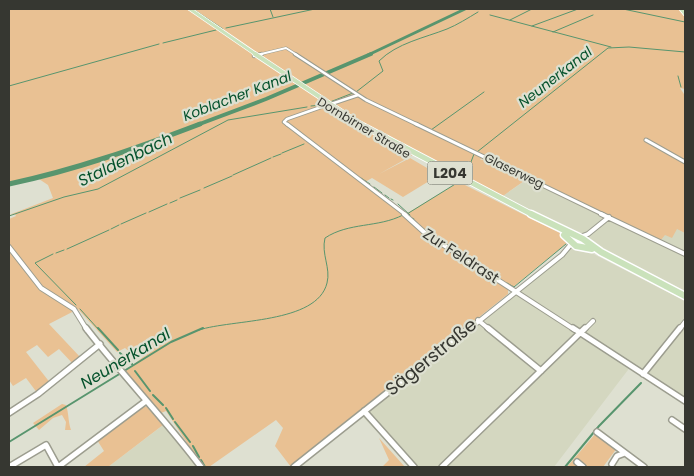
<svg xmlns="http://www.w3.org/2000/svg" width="694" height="476" viewBox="0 0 694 476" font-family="Poppins,sans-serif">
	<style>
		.built { fill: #d4d7c0 }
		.green { fill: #e9c193 }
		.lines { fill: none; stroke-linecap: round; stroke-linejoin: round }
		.stream-far1 { stroke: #58956e; stroke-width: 1 }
		.stream { stroke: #58956e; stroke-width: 2 }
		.river-far2 { stroke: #58956e; stroke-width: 3 }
		.river-far1 { stroke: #58956e; stroke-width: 4 }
		.river { stroke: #58956e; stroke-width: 5 }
		.minor-far4-casing { stroke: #9c9d8f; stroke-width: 3 }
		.minor-far3-casing { stroke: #9c9d8f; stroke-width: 4.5 }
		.minor-far2-casing { stroke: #9c9d8f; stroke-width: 5 }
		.minor-far1-casing { stroke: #9c9d8f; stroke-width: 6 }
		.minor-casing { stroke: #9c9d8f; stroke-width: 8 }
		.primary-far3-casing { stroke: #fff; stroke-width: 4.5 }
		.primary-far2-casing { stroke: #fff; stroke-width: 5.5 }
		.primary-far1-casing { stroke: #fff; stroke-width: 7 }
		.primary-casing { stroke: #fff; stroke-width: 9 }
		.minor-far4 { stroke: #fff; stroke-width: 2 }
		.minor-far3 { stroke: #fff; stroke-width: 2.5 }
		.minor-far2 { stroke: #fff; stroke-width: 3 }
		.minor-far1 { stroke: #fff; stroke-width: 4 }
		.minor { stroke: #fff; stroke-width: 5 }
		.primary-far3 { stroke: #cae2bb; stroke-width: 3 }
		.primary-far2 { stroke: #cae2bb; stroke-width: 4 }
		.primary-far1 { stroke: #cae2bb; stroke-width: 5 }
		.primary { stroke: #cae2bb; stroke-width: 6 }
		.labels { text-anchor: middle; stroke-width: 4.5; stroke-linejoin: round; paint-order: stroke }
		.far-street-label { font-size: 12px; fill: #363731; stroke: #dee0d1 }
		.far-water-label { font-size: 14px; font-style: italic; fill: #05522c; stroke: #dee0d1 }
		.shield { fill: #dee0d1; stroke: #686a61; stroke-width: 1 }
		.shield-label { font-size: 14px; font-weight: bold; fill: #363731 }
		.street-label { font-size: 15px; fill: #363731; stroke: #dee0d1 }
		.water-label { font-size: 16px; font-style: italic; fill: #05522c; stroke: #dee0d1 }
		.near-street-label { font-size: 18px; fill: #363731; stroke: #dee0d1 }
	</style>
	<rect width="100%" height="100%" fill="#dee0d1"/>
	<path class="built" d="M685,175V292L593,245L582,235L500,198L529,178Z
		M574,244L685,301V401L631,366L554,467H411L363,417L362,412Z
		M166,423L201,467H108Z"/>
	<path class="green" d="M9,9H685V89L680,88L684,94L685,93V233L677,229L672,238L665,235L660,241L483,157L480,160L488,159L527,179L500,198L413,155L379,174L410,158L439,175L403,197L372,178L365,182L396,206L421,231L508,289V294L291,467L275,446L283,428L276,420L209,467H203L166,411L161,413L123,373L148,353L142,347L132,354L125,348L117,352L78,309L49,324L81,358L74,365L59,349L48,357L37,345L26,352L51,384L38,394L26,378L13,386L9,380V248L37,283L48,292L9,247V219L16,216L15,214L9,215L53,198L48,185L39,179L129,152L302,85L95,162L9,183Z
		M459,182L562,234L567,243L512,288L430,235L406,214Z
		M62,404L66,405C69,414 68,422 71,430H65L66,422L62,415L53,418L39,430L33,423Z
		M143,406L147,407L163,425L108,467H84L104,451L97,440Z
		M596,433L617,448L603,467H567Z
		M379,438L405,467H382L389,460Z"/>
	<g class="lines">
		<path class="stream-far1" d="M193,9L223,29
			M270,9L273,17
			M623,9L685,22
			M490,15L611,47
			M510,20L532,9
			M532,26L578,9
			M226,28L315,9
			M553,32L593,15
			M163,43L216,30
			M678,76L681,87
			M9,86L159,44
			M356,92L383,71L379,61C397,43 424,38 447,29C457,25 468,18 478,12
			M330,102L353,93
			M311,106L322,105
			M431,130L484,92
			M477,152L608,48L629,47L685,52
			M282,153L304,144
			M273,157L281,154
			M233,175L271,158
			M361,178L370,184
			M465,178L474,154
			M374,187L382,193
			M204,188L232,176
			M385,195L389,198
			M180,198L200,190
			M391,199L393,200
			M170,203L177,200
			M398,204L410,215
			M149,212L167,204
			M407,214L457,183
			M9,216L64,197L98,189L228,120L307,107
			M412,218L414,219
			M121,224L146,213
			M111,229L119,225
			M426,231L428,232
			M431,234L434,236
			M437,238L441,241
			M443,242L448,245
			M451,247L455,249
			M67,249L109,230
			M458,252L462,254
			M56,253L64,250
			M53,254L35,263L76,305
			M465,256L468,258
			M471,260L475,263
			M479,265L482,267
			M485,269L489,272
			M492,274L496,276
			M500,279L503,281
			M507,283L514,287L566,244
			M80,309L99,330
			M199,330C232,319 317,324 327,283C331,268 321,254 325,238C349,222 378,228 403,215"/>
		<path class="stream" d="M98,328L118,350
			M120,353L132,364
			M124,371L171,342L203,328
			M135,371L150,391
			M153,395L163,405
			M166,408L173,419
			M175,422L190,442
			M9,442L121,373
			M193,446L199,457
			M201,460L205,467
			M565,467L599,426L641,383"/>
		<path class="river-far2" d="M368,55L465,9"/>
		<path class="river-far1" d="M197,125L266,99L371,54"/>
		<path class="river" d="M9,184C75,170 137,148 200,124"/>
		<g class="minor-far4-casing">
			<path id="minor-far4" d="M257,55L286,48L297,55"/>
		</g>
		<g class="minor-far3-casing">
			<path id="minor-far3" d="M295,54L366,100L418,125
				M254,56L262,54
				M331,104L358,95
				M288,125L284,122L287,119L324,106"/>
		</g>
		<g class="minor-far2-casing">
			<path id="minor-far2" d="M287,124L406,215
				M416,124L604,215
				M646,140L685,162"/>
		</g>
		<g class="minor-far1-casing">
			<path id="minor-far1" d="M404,214L425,233L575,330
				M601,214L685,254
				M580,237L588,234L609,217
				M9,247L41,288L74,309L87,330
				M478,320L490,330
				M468,330L562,255L572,243
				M584,330L593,321
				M679,330L685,322"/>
		</g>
		<g class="minor-casing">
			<path id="minor" d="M86,328C123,376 165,419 201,467
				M488,328L541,371
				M573,328L685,401
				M643,374L680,328
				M364,411L414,467
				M9,413L38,394L100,344
				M672,420L685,429
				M597,432L644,467
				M577,462L583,467
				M612,464L617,456L625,453
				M9,467L46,445L58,467
				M58,467L146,401
				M294,467L469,328
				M442,467L585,328"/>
		</g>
		<g class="primary-far3-casing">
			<path id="primary-far3" d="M190,9L257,55
				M681,9L685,14"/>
		</g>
		<g class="primary-far2-casing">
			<path id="primary-far2" d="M255,54L362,125"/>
		</g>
		<g class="primary-far1-casing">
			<path id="primary-far1" d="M360,124L533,215"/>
		</g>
		<g class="primary-casing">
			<path id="primary" d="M531,214L583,239L601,252L685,296
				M564,235L576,246L592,249"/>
		</g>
		<use href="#minor-far4" class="minor-far4"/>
		<use href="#minor-far3" class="minor-far3"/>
		<use href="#minor-far2" class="minor-far2"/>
		<use href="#minor-far1" class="minor-far1"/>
		<use href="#minor" class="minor"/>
		<use href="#primary-far3" class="primary-far3"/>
		<use href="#primary-far2" class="primary-far2"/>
		<use href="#primary-far1" class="primary-far1"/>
		<use href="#primary" class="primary"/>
	</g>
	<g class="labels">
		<g class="far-street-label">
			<text transform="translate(364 128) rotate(31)" y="4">Dornbirner Straße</text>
			<text transform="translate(514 171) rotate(26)" y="4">Glaserweg</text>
		</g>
		<g class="far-water-label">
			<text transform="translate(555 77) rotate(-38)" y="5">Neunerkanal</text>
			<text transform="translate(237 96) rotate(-21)" y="5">Koblacher Kanal</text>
		</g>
		<rect class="shield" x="427.5" y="161.5" width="45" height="23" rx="4"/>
		<g class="shield-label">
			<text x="450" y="178">L204</text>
		</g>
		<g class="street-label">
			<text transform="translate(461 256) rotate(33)" y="5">Zur Feldrast</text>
		</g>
		<g class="water-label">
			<text transform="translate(125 159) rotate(-26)" y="6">Staldenbach</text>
			<text transform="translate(125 358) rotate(-31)" y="6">Neunerkanal</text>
		</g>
		<g class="near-street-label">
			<text transform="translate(431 357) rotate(-39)" y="6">Sägerstraße</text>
		</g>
	</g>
	<rect width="694" height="476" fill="none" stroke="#363731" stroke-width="20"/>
</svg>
